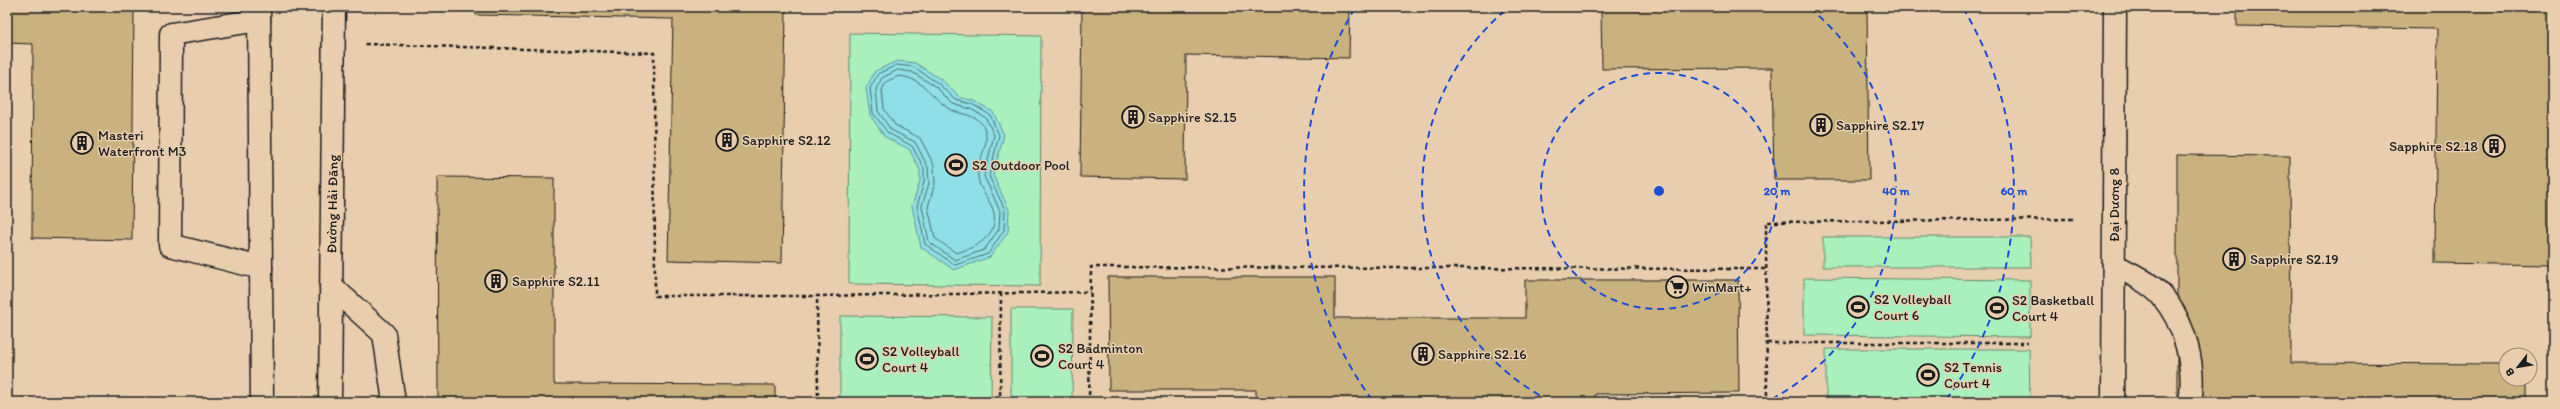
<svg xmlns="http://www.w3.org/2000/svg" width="2560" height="409" viewBox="0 0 2560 409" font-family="Itim,sans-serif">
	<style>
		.green { fill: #a9f0bd; stroke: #62866c }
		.water { fill: #8ee0e6; stroke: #609295 }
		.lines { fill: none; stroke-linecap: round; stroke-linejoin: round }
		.shore { stroke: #4a6a6d; stroke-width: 1 }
		.building { fill: #c9b180; stroke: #1c1c1c }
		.service-casing { stroke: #1c1c1c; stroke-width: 25 }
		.minor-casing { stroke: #1c1c1c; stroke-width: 25 }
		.tertiary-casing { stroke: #1c1c1c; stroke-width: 25 }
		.path { stroke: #1c1c1c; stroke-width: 2.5; stroke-dasharray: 4 3; stroke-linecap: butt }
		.service { stroke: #e8ceaf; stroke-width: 22 }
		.minor { stroke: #e8ceaf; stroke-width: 22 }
		.tertiary { stroke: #e8ceaf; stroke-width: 22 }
		.ring { fill: none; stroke: #1d4ed8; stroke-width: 2; stroke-dasharray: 7 5 }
		.labels { text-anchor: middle; stroke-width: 3; stroke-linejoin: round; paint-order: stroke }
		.poi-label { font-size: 14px; fill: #1c1c1c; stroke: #e8ceaf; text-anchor: start }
		.street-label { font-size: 14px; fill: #1c1c1c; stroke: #e8ceaf }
		.centre { fill: #1d4ed8; stroke: #e8ceaf; stroke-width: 2 }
		.ring-label { font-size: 12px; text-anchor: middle; font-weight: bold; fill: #1d4ed8; stroke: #e8ceaf; stroke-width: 3; stroke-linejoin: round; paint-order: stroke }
	</style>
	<rect width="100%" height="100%" fill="#e8ceaf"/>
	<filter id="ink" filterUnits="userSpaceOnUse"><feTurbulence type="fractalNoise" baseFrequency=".025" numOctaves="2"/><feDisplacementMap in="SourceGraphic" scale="8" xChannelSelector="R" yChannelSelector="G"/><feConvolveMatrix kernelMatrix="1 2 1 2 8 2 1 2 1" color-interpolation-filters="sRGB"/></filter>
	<g filter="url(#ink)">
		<path class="green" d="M850,33L1041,36L1040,286L849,284Z
			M1823,237H2030L2031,267H1823Z
			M1804,278L2030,280V337L1804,335Z
			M1011,309H1073L1072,402H1011Z
			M840,316L992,317L991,402H840Z
			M1826,349H2029L2030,402H1826Z"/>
		<path class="water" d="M897,61L915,63L942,80L959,97L974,101L993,112L1004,135L993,175L1009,210L1008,232L990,257L954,270L921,247L912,206L920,181V170L909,149L885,137L870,115L866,88L875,71Z"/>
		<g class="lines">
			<path class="shore" d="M897,65L914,67L939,84L956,100L972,104L990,115L999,135L989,176L1005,210L1004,230L988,254L955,265L925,244L917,206L924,182V168L912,146L888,133L873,113L870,88L878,74Z
				M898,70L912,72L936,87L953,104L971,109L986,118L994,135L984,176L1000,211L999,229L984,250L955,260L929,242L922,206L929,183L928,167L915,142L891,130L878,111L876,89L882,78Z
				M899,76C925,78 932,100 952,110C961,115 975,114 982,124C994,142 976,158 978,177C979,190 991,200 994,213C998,237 975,248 956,253L935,238L928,207L935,183L934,165L920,138L895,125L884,109L882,90L886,82Z"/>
		</g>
		<path class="building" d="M7,7H134L132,240L32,238L33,44L7,43Z
			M476,7H786L782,263L668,260L673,19L476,15Z
			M1082,7H1350L1349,58L1186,55L1185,179L1080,177Z
			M1601,7H1867L1869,180H1774L1772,68L1602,69Z
			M2237,7H2552L2550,265L2435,263L2437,29L2237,26Z
			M2177,155L2290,156L2291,363L2506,364V379H2525V402H2177Z
			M437,177L554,178V384L775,385V402H438Z
			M1108,277H1335V318H1525V280H1738L1739,393L1595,394V402H1256V390H1109Z"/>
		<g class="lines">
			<g class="service-casing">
				<path id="service" d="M259,20L171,34L170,245L261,268
					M2114,265C2130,273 2149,282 2161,295C2185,322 2196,367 2190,402
					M331,286L384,334L394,402"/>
			</g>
			<g class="minor-casing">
				<path id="minor" d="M2113,402L2115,7"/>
			</g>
			<g class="tertiary-casing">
				<path id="tertiary" d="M259,7L262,402
					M330,402L334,7"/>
			</g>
			<path class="path" d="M365,44L654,53L655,296H817
				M1767,343H2028
				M818,402L817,296L1090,292
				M1000,402L1001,293
				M1089,402L1091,267L1766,269
				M1767,402L1766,222L2073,219"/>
			<use href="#service" class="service"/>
			<use href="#minor" class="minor"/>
			<use href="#tertiary" class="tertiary"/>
		</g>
	</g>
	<g class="ring">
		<circle cx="1659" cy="191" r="118"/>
		<path d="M1550 401A237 237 0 0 1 1508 8M1810 8A237 237 0 0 1 1768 401"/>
		<path d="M1372 400A355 355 0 0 1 1355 8M1963 8A355 355 0 0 1 1946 400"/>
	</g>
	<defs>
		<g id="building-ring" transform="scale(1.15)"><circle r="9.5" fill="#e8ceaf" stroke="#1c1c1c" stroke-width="1.5"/><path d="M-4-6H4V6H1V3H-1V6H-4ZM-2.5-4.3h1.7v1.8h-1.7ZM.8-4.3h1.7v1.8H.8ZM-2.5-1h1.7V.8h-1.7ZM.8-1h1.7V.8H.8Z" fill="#1c1c1c"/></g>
		<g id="stadium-ring" transform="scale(1.15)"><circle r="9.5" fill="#e8ceaf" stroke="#1c1c1c" stroke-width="1.5"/><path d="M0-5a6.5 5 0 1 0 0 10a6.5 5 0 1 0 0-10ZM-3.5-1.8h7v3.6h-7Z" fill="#1c1c1c"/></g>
		<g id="supermarket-ring" transform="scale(1.15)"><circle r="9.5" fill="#e8ceaf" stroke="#1c1c1c" stroke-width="1.5"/><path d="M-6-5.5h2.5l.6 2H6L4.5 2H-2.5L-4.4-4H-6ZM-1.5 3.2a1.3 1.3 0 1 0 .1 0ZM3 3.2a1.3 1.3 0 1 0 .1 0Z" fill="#1c1c1c"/></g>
	</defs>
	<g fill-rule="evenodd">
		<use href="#building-ring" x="1133" y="117"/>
		<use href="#building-ring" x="1821" y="125"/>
		<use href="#building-ring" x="727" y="140"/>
		<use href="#building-ring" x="82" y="143"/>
		<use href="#building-ring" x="2494" y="146"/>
		<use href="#stadium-ring" x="956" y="165"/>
		<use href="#building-ring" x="2234" y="259"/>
		<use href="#building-ring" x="496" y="281"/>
		<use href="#supermarket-ring" x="1677" y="287"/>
		<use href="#stadium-ring" x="1858" y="307"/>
		<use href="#stadium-ring" x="1997" y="308"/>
		<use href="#building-ring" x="1423" y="354"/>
		<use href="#stadium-ring" x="1042" y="356"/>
		<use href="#stadium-ring" x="867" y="359"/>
		<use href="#stadium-ring" x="1928" y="375"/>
	</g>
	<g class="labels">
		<g class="poi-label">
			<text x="1148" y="122">Sapphire S2.15</text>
			<text x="1836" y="130">Sapphire S2.17</text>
			<text x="98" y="140">Masteri<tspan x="98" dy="16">Waterfront M3</tspan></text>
			<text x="742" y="145">Sapphire S2.12</text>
			<text x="2478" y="151" text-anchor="end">Sapphire S2.18</text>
			<text x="972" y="170">S2 Outdoor Pool</text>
			<text x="2250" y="264">Sapphire S2.19</text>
			<text x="512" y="286">Sapphire S2.11</text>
			<text x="1692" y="292">WinMart+</text>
			<text x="1874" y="304">S2 Volleyball<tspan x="1874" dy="16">Court 6</tspan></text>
			<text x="2012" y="305">S2 Basketball<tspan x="2012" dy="16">Court 4</tspan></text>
			<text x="1058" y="353">S2 Badminton<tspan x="1058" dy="16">Court 4</tspan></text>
			<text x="882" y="356">S2 Volleyball<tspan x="882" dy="16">Court 4</tspan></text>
			<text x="1438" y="359">Sapphire S2.16</text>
			<text x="1944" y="372">S2 Tennis<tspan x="1944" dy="16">Court 4</tspan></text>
		</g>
		<g class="street-label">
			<text transform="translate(332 204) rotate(-89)" y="5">Đường Hải Đăng</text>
			<text transform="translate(2114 205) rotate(-90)" y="5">Đại Dương 8</text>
		</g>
	</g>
	<circle cx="1659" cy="191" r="6" class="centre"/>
	<g class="ring-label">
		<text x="1777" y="195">20 m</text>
		<text x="1896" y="195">40 m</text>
		<text x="2014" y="195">60 m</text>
	</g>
	<rect width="2560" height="409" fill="none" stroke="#e8ceaf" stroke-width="24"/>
	<rect x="12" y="12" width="2536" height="385" fill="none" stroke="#1c1c1c" stroke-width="1.5" filter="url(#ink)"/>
	<g transform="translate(2518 367) rotate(239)"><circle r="19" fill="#e8ceaf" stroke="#968774"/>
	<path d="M0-3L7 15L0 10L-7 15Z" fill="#1c1c1c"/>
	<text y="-6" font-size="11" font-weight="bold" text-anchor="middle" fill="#1c1c1c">B</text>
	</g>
</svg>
